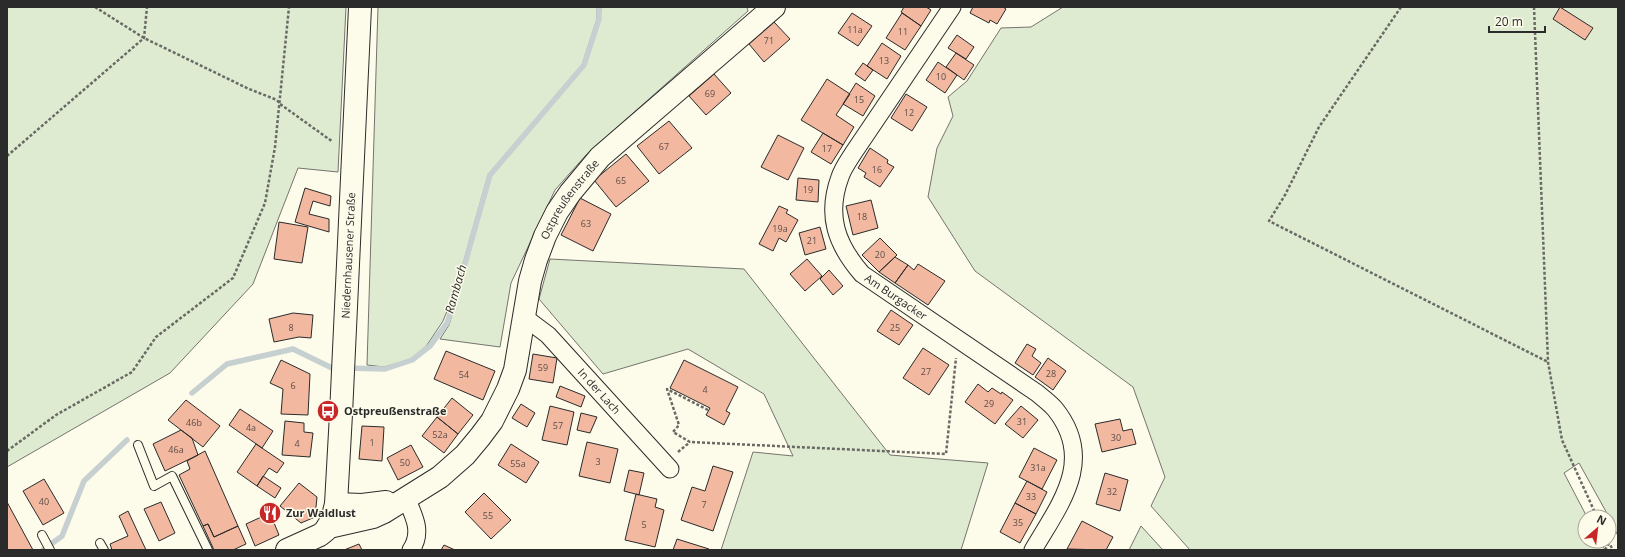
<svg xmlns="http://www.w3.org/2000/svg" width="1625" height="557" viewBox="0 0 1625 557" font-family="'Open Sans',sans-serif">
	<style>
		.green { fill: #deebd1; stroke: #74746e }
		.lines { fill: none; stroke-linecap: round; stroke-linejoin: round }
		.stream { stroke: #c7d0d0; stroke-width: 5.5 }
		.building { fill: #f2b8a0; stroke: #2b2b2b }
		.lane-casing { stroke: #2b2b2b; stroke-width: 10 }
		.street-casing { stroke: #2b2b2b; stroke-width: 19 }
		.secondary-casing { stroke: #2b2b2b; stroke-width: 24 }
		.path { stroke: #6a6964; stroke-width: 2.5; stroke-dasharray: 3 2; stroke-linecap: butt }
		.lane { stroke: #fdfbea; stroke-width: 8 }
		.street { stroke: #fdfbea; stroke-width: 17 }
		.secondary { stroke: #fdfbea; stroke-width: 22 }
		.labels { text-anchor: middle; stroke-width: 3; stroke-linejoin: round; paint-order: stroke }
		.number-label { font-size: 9px; fill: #5d4e48 }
		.street-label { font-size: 11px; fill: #2b2b2b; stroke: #fdfbea }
		.poi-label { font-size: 11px; font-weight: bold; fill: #2b2b2b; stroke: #fdfbea; text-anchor: start }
		.water-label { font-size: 12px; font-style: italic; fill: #2b2b2b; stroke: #fdfbea }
	</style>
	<rect width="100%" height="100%" fill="#fdfbea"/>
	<path class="green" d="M7,7H346L338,172L298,168L253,284L170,373L7,467Z
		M378,7H597V19L582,65L488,175L455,292L443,321L427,345L412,359L384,367L367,365Z
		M601,7H747L748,11L586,155L555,190L511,283L500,347L440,339L449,325L491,176L585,66L600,20Z
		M1063,7H1618V536L1609,517L1579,463L1564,473L1587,517H1585V541H1600L1605,550H1190L1151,506L1165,477L1133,387L975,271L928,197L937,148L953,116L948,97L967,81L1001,28L1031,27Z
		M550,259L744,269L890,455L988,463L961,550H721L753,452L793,456L764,394L688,349L603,374L539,299Z
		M1141,526L1163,550H1129Z"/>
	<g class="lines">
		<path class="stream" d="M346,368L385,369L412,360L430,346L447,323L457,292L490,175L584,65L599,19V7
			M192,393L227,364L293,349L332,368H338
			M43,550L62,536L84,481L127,440"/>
	</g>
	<path class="building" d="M904,7H926L931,10L921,26L901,12Z
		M973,7H1003L1006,9L997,24L990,20L989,23L970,13Z
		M1560,7L1593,28L1585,40L1553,19Z
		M852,13L872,26L858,46L838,33Z
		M902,13L921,26L905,50L886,38Z
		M774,22L790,39L764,62L749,44Z
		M957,35L974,47L966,59L948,48Z
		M882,43L901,56L887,79L867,66Z
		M956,53L974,65L964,80L946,67Z
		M938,62L957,75L945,93L926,80Z
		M863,63L873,70L865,81L855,74Z
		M714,74L731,93L706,115L689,96Z
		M827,79L850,94L836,115L854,127L843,145L801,120Z
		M856,83L875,96L863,116L843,104Z
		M906,94L927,107L912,131L891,118Z
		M669,121L692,148L659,174L637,146Z
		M823,133L843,145L831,164L811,152Z
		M778,135L804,148L788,180L761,167Z
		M870,148L888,160L887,163L894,167L880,187L864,177L866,173L858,168Z
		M626,154L649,181L616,207L594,180Z
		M798,178L819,180L818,202L796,200Z
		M305,188L331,196L330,206L313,201L309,214L329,219V232L295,222Z
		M580,198L611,214L593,251L561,235Z
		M871,200L878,228L853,235L846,206Z
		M779,206L788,210L786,213L798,220L786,242L779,238L773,251L759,244Z
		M279,222L308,227L302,263L274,259Z
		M820,227L826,249L805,255L799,233Z
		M880,238L897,255L879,272L862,255Z
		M895,257L908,265L895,283L879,272Z
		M807,259L822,276L805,291L790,274Z
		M918,264L945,281L928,305L895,283L908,265L914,270Z
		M829,270L843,286L833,295L820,279Z
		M891,310L913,325L899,345L877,331Z
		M293,313L313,315L311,338L299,337L274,342L269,319Z
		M1027,344L1036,349L1032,356L1041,363L1033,375L1015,363Z
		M923,348L949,365L929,395L903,378Z
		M446,351L495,371L483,400L434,379Z
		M533,354L557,358L553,383L529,379Z
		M1048,358L1066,371L1053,390L1035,377Z
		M281,360L310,374L308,415L281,414L283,389L270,383Z
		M684,360L738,387L726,411L730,413L724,425L706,415L710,408L670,388Z
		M978,384L988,392L992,388L1001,394L1002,392L1013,400L995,424L965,402Z
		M560,386L585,396L581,407L556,397Z
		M452,398L473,415L458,434L437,417Z
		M186,400L220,426L203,447L168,420Z
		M521,404L535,413L527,427L512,418Z
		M550,406L574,412L567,445L542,440Z
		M1021,406L1038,420L1023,438L1005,424Z
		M240,409L273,431L262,448L229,425Z
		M581,413L597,417L590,433L577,430Z
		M437,417L458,434L444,453L422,436Z
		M1120,419L1123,431L1132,429L1136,444L1102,452L1095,424Z
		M285,421L304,423V432L313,433L310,457L282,455Z
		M362,426L384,427L382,461L359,459Z
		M181,430L192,438L198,455L165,471L153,444Z
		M587,442L618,449L610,483L579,476Z
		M256,444L284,463L277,473L269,468L257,486L237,472Z
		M511,444L539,462L526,483L498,465Z
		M411,445L423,467L398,480L387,458Z
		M1034,448L1057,460L1042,489L1019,477Z
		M205,451L238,526L214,537L208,524L203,526L179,475L190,469L187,461Z
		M713,466L733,472L713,531L681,520L692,487L705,491Z
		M629,470L644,473L639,495L624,491Z
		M1105,473L1128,480L1120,511L1096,504Z
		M263,476L281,488L275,498L257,486Z
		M44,479L64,513L43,525L23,491Z
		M1027,481L1047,492L1036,514L1015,503Z
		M299,483L317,497L315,517L301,523L280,506Z
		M484,493L511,520L491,539L465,512Z
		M636,494L657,499L655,507L664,510L655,547L625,540Z
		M7,502L33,550H7Z
		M161,502L175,533L159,541L144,509Z
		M1015,503L1036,514L1020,543L1000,532Z
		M128,511L146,550H112L110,544L128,536L119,516Z
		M270,513L279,535L255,546L246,524Z
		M1082,521L1113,537L1106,550L1067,549Z
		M208,524L214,537L238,526L246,544L233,550H214L203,526Z
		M677,539L709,549V550H673Z
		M359,544L362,550H344Z
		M444,545L455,550H441Z"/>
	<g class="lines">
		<g class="lane-casing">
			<path id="lane" d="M138,445L154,486L172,476L208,550
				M42,535L50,550
				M100,543L104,550"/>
		</g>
		<g class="street-casing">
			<g id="street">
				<path id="s1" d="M952,7L854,152C849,160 843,168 840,177C826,215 836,244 862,274L1037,393C1043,398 1050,403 1055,409C1096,460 1060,504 1033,550"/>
				<path id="s2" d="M524,317L548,335L670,469"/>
				<path d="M406,498C414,516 423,532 411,550"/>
			</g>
		</g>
		<g class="secondary-casing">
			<g id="secondary">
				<path d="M336,504L362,505L386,502"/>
				<path id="s3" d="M329,527L373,517L384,512L440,477L465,455L480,437L492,421L508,389L515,370L530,281L536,260L545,236L557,212L570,193L600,157L774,7"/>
				<path id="s4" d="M287,550L320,535L325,531L332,520L336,504L341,414L360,7"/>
			</g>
		</g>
		<path class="path" d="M95,7L144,38L249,89L277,100L280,104L333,142
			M1401,7L1319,127L1285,195L1269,221L1548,362
			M1534,7L1548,362L1562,440L1597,517
			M7,156L144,38L147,7
			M708,410L667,389L679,425L673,432L690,442L946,454L956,358
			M7,451L56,415L132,372L156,337L233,278L265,203L275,147L289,7
			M678,452L690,442
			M1608,541L1613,550
			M1605,550L1609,543"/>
		<use href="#lane" class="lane"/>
		<use href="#street" class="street"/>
		<use href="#secondary" class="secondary"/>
	</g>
	<defs>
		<g id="bus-disc" transform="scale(1.15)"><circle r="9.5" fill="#c62828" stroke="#fdfbea"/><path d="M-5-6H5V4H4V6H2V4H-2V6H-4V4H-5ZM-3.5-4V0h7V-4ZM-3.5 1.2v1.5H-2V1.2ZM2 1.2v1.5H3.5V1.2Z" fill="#fff"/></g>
		<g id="restaurant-disc" transform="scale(1.15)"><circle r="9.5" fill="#c62828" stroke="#fdfbea"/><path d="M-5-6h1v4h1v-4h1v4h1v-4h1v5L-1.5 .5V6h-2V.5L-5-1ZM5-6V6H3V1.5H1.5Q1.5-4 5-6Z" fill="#fff"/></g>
	</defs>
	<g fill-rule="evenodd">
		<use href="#bus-disc" x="328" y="411"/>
		<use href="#restaurant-disc" x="270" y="513"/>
	</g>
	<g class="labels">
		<g class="number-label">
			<text x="855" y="33">11a</text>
			<text x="903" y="35">11</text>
			<text x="769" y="44">71</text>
			<text x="884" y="64">13</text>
			<text x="941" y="80">10</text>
			<text x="710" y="97">69</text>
			<text x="859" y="103">15</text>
			<text x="909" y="116">12</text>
			<text x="664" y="150">67</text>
			<text x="827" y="152">17</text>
			<text x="877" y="173">16</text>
			<text x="621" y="184">65</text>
			<text x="808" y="193">19</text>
			<text x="862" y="220">18</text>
			<text x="586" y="227">63</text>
			<text x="780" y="232">19a</text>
			<text x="812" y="244">21</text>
			<text x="880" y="258">20</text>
			<text x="291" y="331">8</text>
			<text x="895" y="331">25</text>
			<text x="543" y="371">59</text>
			<text x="926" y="375">27</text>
			<text x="1051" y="377">28</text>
			<text x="464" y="378">54</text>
			<text x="293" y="389">6</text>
			<text x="705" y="393">4</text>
			<text x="989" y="407">29</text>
			<text x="1022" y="425">31</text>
			<text x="194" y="426">46b</text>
			<text x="558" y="429">57</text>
			<text x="251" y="431">4a</text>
			<text x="440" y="438">52a</text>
			<text x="1116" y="441">30</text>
			<text x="372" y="446">1</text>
			<text x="297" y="447">4</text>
			<text x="176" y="453">46a</text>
			<text x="598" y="465">3</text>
			<text x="405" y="466">50</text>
			<text x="518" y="467">55a</text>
			<text x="1038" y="471">31a</text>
			<text x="1112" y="495">32</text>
			<text x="1031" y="500">33</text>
			<text x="44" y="505">40</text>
			<text x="704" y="508">7</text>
			<text x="488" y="519">55</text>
			<text x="1018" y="526">35</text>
			<text x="644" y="528">5</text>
		</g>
		<g class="street-label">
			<text dy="4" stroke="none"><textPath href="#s3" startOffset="438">Ostpreußenstraße</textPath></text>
			<text dy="4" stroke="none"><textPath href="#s4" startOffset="321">Niedernhausener Straße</textPath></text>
			<text dy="4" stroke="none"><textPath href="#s1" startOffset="350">Am Burgacker</textPath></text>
			<text dy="4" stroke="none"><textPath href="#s2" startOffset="106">In der Lach</textPath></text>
		</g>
		<g class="poi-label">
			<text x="344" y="415">Ostpreußenstraße</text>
			<text x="286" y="517">Zur Waldlust</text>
		</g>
		<g class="water-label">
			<text transform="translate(456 289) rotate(-74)" y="4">Rambach</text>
		</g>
	</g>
	<rect width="1625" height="557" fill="none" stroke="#2b2b2b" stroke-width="16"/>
	<g transform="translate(1597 529) rotate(28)"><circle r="19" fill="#fdfbea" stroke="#a9a89e"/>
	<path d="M0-3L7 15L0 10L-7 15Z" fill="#c62828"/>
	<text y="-6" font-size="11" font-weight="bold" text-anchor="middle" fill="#2b2b2b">N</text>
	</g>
	<path d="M1489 26v6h56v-6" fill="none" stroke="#2b2b2b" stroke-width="2"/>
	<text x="1495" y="26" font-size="12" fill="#2b2b2b" stroke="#fdfbea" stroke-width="3" paint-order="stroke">20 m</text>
</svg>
